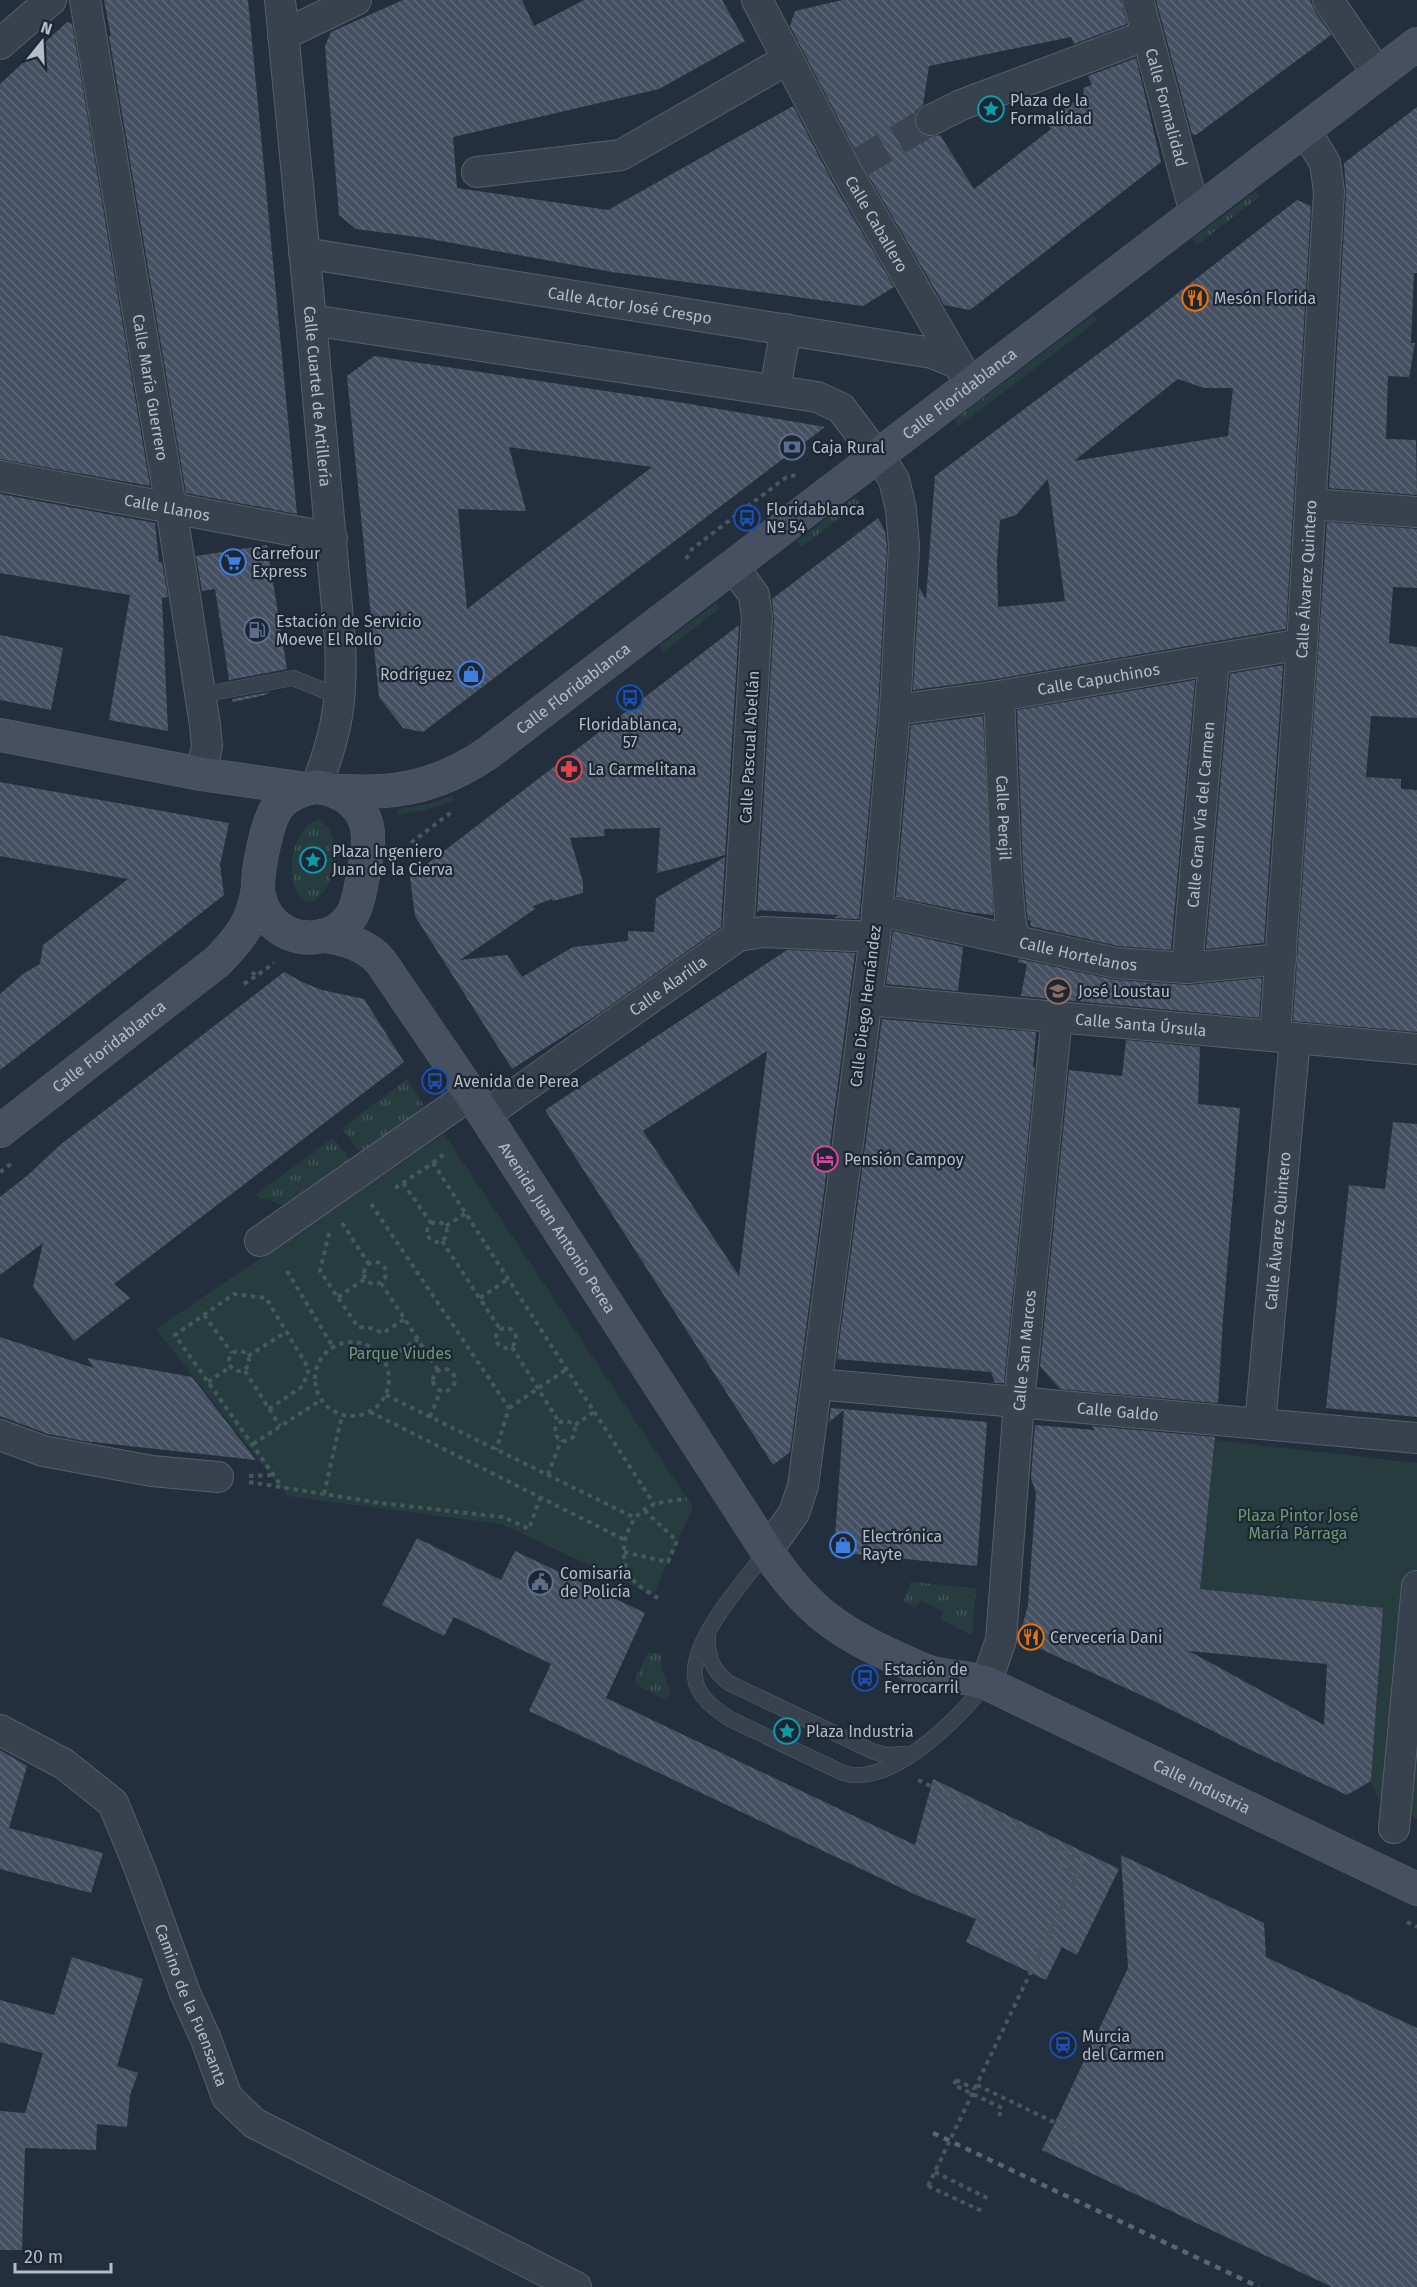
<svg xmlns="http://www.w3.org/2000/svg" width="1417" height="2287" viewBox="0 0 1417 2287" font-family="'Fira Sans',sans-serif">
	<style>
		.grass { fill: url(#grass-tufts) }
		.park { fill: #263c3f }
		.building { fill: url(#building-back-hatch); fill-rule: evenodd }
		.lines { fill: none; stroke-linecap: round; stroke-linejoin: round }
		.street-tunnel { stroke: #3a4453; stroke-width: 30; stroke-dasharray: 30 15; stroke-linecap: butt }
		.lane-casing { stroke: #565f6c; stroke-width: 16 }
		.street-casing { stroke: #565f6c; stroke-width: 32 }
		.secondary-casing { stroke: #565f6c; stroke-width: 34 }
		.path { stroke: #44595c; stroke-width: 4; stroke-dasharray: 4.5 4.5; stroke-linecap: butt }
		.lane { stroke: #38414e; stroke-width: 15 }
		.street { stroke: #38414e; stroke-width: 30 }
		.secondary { stroke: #465061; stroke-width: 33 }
		.rail { stroke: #5a6575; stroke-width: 4.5; stroke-dasharray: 6 6; stroke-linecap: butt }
		.path-bridge { stroke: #44595c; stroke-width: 4; stroke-dasharray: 4.5 4.5; stroke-linecap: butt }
		.labels { text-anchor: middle; stroke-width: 4.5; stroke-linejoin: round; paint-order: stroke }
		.poi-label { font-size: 16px; fill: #b4bcc9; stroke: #1d2633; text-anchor: start }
		.street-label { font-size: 16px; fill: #b4bcc9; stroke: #1d2633 }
		.park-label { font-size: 16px; fill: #6b9a76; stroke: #1d2633 }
	</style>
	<defs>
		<pattern id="grass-tufts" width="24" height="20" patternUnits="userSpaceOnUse" patternTransform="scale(1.5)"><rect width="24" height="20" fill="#263c3f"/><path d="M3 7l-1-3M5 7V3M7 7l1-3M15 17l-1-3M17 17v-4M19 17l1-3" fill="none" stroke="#435659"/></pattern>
		<pattern id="building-back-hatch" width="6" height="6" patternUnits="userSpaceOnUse" patternTransform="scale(1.5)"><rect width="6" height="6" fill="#455162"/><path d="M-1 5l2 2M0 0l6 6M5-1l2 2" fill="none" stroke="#5d6877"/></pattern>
	</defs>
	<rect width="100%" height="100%" fill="#242f3e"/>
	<path class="grass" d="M1256,191L1260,196L1197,245L1192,239Z
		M1093,315L1098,320L959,426L954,420Z
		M855,497L860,502L802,547L797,541Z
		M716,603L720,608L663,652L659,646Z
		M452,796L454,800L426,810L398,815L397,809L426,805Z
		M319,820C347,833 336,896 308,903C281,891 290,825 319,820Z
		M407,1079L427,1111L362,1155L342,1128Z
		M333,1138L352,1161L285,1207L268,1199H260L256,1194Z
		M911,1582L976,1588L972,1635L940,1619L944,1612L921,1600L916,1608L903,1602Z
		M648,1653H661L662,1669L671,1694L664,1699L635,1684V1679Z"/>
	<path class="park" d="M444,1134L693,1507L653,1595L501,1524L287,1496L156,1329Z
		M1215,1440L1417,1463V1819L1378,1799L1371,1781L1383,1608L1200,1589Z"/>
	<path class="building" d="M104,0H248L297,514L186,493L109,36H111Z
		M403,0H522L534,26L584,0H722L745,41L659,89L453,137L457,188L608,210L793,106L833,183L894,287L863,306L612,272L425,238L356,229L339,215L325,46L331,32Z
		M842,0H1121L1127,24L1074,44L1071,37L929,66L923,105L916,111L914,118L915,127L921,134L929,137L940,135L974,189L1051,129L1046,122L1084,95L1083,88L1092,85L1088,76L1136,58L1161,162L970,310L944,305L863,166L790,26L795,11Z
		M1156,0H1310L1314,10L1331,35L1196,135L1192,134Z
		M67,22L72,24L150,486L0,459V84Z
		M1417,107V273H1414L1411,343H1415L1409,377L1388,376L1386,439L1416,440L1417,495L1329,488L1346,193L1344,163Z
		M1297,200L1311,206L1286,629L996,679L913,690L919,587L926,599L935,476L1138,324ZM1178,379L1204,388H1233L1228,436L1074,461ZM1048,479L1065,601L998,607L997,561L1000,520L1016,515Z
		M374,356L678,402L825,427L423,732L403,728L379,697L347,376ZM509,447L652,467L467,609L458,509L526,511Z
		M0,494L155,523L159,562H162L168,597L162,598L168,731L109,720L130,595L0,573Z
		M878,518L885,531L887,546L878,709L859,919L834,918L839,915L760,910L757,912L774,619L772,599Z
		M1327,522L1417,529V588L1393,587L1389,643L1417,647V718L1371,716L1366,777L1401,779V789L1417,790V1032L1293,1021Z
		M267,545L287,669L229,680L215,589L202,591L196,556Z
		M739,625L725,857V855L657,873L660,828L604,829L605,836L570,838L583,882V893L553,901L552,899L533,906L535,909L460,960L507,955L522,977L573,947L628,941V931L654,932L656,898L725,857L721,927L597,1015L512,1069L415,916L410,877Z
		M0,635L63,648L51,710L0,700Z
		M1283,665L1264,943L1206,949L1230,674Z
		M1195,680L1171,950L1118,946L1030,926L1031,921L1028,920L1027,915L1023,868L1017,710Z
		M270,692L265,695L233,702L232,699Z
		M983,716L993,915L967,912L896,897L911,725Z
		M0,782L229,823L220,865L224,895L0,1070V994L23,974L40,964L43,945L128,879L0,856Z
		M893,931L963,947L958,991L886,984Z
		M787,950L855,953L790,1452L773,1465L545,1110ZM767,1051L752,1169L739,1276L643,1131Z
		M1019,959L1115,980L1188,985L1262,978L1259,1018L1021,996L1027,964L1018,962Z
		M284,972L302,982L322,990L364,999L404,1062L114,1284L130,1298L74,1341L33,1287L43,1243L0,1275V1197L28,1175L60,1145Z
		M882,1019L1036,1032L1033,1067H1035L1004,1383H995L991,1372L837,1359Z
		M1126,1040L1200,1047L1198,1104L1240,1108L1223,1319L1218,1403L1060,1389L1040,1366L1069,1070L1122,1076Z
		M1393,1122L1417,1124V1417L1326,1408L1349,1185L1385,1189Z
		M0,1337L94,1368L87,1358L192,1377L256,1460L84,1441L48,1434L0,1416Z
		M831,1408L987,1422L977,1566L834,1552L844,1410L829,1422Z
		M1035,1425L1095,1430L1092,1426L1215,1437L1200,1589L1383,1608L1371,1781L1347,1795L1244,1747L1152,1700L1019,1639L1028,1605L1036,1493L1031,1478ZM1189,1651L1327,1664L1324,1725Z
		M417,1538L501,1580L515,1551L645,1613L606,1698L915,1845L933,1779L1119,1869L1077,1955L1062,1947L1046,1980L966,1942L976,1919L916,1895L529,1711L551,1664L454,1617L444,1636L382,1605Z
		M0,1750L27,1766L9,1828L103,1853L91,1893L0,1869Z
		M1121,1855L1264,1923L1266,1957L1417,2028V2287H1332L1042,2150L1128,1968Z
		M72,1957L143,1979L117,2066L138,2073L130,2095L127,2127L97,2124L96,2150L25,2148L22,2250H0V2111L25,2113L43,2053L0,2042V2000L54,2015Z"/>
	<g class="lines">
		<path class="street-tunnel" d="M859,163L931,120"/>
		<g class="lane-casing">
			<path id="lane" d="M200,695L293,678L340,697
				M767,1551C744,1581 691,1639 695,1677C697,1697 715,1709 730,1719L843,1773C890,1788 960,1718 986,1683
				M708,1635C707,1657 712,1670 729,1683L872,1751L885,1755L906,1754"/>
		</g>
		<g class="street-casing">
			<g id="street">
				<path id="s1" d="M85,0L171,507L205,725L207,746L201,774"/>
				<path id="s2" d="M280,0L311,320L340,641C343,700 337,733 316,787"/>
				<path id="s3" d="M757,0L848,174L961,369"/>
				<path id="s4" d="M1138,0L1195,213"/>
				<path d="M1328,0L1378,74"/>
				<path d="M283,35L356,0"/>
				<path d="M0,44L51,0"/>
				<path d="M931,120L961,105L1147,35"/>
				<path d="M477,172L621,155L788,59"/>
				<path id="s5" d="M304,253L932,353L955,362"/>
				<path d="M311,320L817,397L841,408L887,469L894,480L901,509L904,546L895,710L875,937L803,1486L794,1513L767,1551"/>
				<path d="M775,389L786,329"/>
				<path id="s6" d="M0,476L332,538"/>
				<path d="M1311,504L1417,512"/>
				<path d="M733,566L754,595L757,618L738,936"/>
				<path id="s7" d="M999,696L1006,869L1010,917L1014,938"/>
				<path id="s8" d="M895,710L999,696L1302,644"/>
				<path id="s9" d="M877,910L1116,963L1187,968L1281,959"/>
				<path id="s10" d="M1187,968L1214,659"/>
				<path id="s11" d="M866,1000L1417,1049"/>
				<path id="s12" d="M1275,1036L1302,644L1329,192L1325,163L1305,130"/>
				<path id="s13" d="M485,1115L738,936L763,932L875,937"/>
				<path d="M260,1241L471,1094"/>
				<path id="s14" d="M817,1384L1417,1438"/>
				<path id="s15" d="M1260,1424L1295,1038"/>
				<path d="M0,1435L43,1451L152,1471L218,1477"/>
				<path id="s16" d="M986,1683L1001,1640L1019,1403L1057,1016"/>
				<path id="s17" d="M0,1730L64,1764L113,1803L140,1869L185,1993L205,2037L227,2097L254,2123L576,2287"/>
				<path d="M1394,1828L1417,1586"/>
			</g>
		</g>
		<g class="secondary-casing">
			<g id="secondary">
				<path d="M0,735L201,774L306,789"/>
				<path d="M316,787C344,789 369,809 368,839C368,851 365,864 363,876C360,889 359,903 352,915C333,944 290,945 269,918C263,910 258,898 258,888C258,868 267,819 279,805C289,794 302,789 316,787Z"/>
				<path id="s18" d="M335,791C351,791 367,792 382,791C421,789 456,775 488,753L1417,44"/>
				<path id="s19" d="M321,936C342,937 367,945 381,962L471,1094L767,1551C802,1603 832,1629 890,1655C904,1661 918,1669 932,1673C950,1677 968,1677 986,1683L1417,1889"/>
				<path id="s20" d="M0,1131L218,961C241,937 253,922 258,888"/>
			</g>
		</g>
		<path class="path" d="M686,559L692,549L785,478L796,475
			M400,857L412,842L453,811
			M252,972L256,976L274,963
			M244,984L256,976
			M433,1163L444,1154
			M0,1172L12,1163
			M403,1183L431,1223
			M395,1188L433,1163L654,1504
			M371,1204L509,1408L496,1450
			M427 1232a10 10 0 1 1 20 0a10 10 0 1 1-20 0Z
			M342,1223L369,1264
			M446,1226L466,1213
			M329,1233L320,1271L358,1327L370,1328L383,1333L405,1319
			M442,1241L500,1329
			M364 1273a11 11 0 1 1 22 0a11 11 0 1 1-22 0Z
			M287,1271L333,1347
			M381,1283L438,1370
			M338,1297L365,1279
			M480,1298L508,1279
			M204,1315L232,1353
			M496 1338a10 10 0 1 1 20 0a10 10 0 1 1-20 0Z
			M315 1379a37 37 0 1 1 74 0a37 37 0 1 1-74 0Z
			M512,1347L559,1422
			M229 1361a10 10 0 1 1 20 0a10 10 0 1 1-20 0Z
			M248,1356L286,1332
			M385,1361L418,1339
			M433 1380a11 11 0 1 1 22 0a11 11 0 1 1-22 0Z
			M245,1371L280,1426
			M208,1382L230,1367
			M386,1395L635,1518
			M509,1408L567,1369
			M269,1409L303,1386L309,1369L266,1298L234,1294L175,1335L282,1487
			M370,1412L625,1540
			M430,1417L441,1390
			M555 1431a10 10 0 1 1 20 0a10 10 0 1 1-20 0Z
			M575,1425L594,1412
			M253,1444L321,1400
			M548,1475L561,1440
			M249,1476L274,1475
			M249,1482L380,1503L503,1517L529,1529L540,1498
			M324,1494L342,1415
			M624,1552L668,1562L677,1541L644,1510
			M658,1598C651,1594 641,1588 635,1582C613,1559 625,1514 655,1504C665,1501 677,1500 687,1499
			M918,1780L1084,1861
			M1059,1866L1078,1875
			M1407,1922L1417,1927
			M956,2080L954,2085L1002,2108L999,2116
			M956,2080L975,2089
			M977,2085L1076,2133L1069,2149
			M935,2172L991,2200
			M928,2186L984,2212"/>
		<use href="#lane" class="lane"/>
		<use href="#street" class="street"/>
		<use href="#secondary" class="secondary"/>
		<path class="rail" d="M933,2133L1259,2287"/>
		<path class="path-bridge" d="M928,2186L1084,1861"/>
	</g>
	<defs>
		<g id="sight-ring" transform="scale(1.35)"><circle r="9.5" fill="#1d2633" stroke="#0f9aa8" stroke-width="1.5"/><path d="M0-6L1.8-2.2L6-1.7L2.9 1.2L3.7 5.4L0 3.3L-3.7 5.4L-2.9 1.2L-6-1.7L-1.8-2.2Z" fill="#0f9aa8"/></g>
		<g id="restaurant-ring" transform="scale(1.35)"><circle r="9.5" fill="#1d2633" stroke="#e8710a" stroke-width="1.5"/><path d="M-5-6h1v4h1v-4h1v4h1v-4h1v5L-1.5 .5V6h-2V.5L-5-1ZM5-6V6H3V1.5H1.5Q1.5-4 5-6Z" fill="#e8710a"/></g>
		<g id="bank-ring" transform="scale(1.35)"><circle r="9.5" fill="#1d2633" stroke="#5c6f8a" stroke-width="1.5"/><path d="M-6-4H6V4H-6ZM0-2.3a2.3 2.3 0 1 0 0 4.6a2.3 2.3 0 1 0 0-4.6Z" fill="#5c6f8a"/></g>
		<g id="bus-ring" transform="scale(1.35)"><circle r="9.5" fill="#1d2633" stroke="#1a4fb4" stroke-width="1.5"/><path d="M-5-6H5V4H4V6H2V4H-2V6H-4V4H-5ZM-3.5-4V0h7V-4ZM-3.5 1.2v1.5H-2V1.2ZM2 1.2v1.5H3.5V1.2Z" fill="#1a4fb4"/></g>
		<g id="supermarket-ring" transform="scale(1.35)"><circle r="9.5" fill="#1d2633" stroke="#3f7fe0" stroke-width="1.5"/><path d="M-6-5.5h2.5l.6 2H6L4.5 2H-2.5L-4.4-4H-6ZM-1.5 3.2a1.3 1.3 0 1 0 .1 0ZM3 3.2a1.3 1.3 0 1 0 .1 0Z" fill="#3f7fe0"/></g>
		<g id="fuel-ring" transform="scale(1.35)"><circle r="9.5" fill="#1d2633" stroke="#5c6f8a" stroke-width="1.5"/><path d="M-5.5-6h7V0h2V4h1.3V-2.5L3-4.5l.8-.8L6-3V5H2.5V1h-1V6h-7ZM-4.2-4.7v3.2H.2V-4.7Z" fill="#5c6f8a"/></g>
		<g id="shop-ring" transform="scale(1.35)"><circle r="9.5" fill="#1d2633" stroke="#3f7fe0" stroke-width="1.5"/><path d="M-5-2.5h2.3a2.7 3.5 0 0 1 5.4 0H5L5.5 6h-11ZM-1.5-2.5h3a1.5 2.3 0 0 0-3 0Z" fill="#3f7fe0"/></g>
		<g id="pharmacy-ring" transform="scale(1.35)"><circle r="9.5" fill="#1d2633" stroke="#e0444e" stroke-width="1.5"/><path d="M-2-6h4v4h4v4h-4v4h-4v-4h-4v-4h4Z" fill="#e0444e"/></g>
		<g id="school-ring" transform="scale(1.35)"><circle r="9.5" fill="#1d2633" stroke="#8d6e63" stroke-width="1.5"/><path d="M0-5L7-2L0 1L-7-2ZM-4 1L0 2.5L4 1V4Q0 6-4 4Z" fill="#8d6e63"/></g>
		<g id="hotel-ring" transform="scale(1.35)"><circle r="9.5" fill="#1d2633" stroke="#d1479c" stroke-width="1.5"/><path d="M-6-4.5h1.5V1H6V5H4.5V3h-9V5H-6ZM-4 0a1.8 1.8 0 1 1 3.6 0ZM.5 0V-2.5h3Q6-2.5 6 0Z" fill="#d1479c"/></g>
		<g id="civic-ring" transform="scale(1.35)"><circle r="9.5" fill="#1d2633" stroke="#5c6f8a" stroke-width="1.5"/><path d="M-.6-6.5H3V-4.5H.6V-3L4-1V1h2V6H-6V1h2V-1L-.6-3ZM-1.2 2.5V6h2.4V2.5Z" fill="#5c6f8a"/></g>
		<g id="station-ring" transform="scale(1.35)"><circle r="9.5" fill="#1d2633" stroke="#1a4fb4" stroke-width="1.5"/><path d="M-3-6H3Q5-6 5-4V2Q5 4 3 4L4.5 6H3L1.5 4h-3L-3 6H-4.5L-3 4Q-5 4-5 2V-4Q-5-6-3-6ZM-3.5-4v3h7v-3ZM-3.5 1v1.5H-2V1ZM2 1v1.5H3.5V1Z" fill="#1a4fb4"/></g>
	</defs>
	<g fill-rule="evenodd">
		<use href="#sight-ring" x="991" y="109"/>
		<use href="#restaurant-ring" x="1195" y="298"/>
		<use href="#bank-ring" x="792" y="447"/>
		<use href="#bus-ring" x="747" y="518"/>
		<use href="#supermarket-ring" x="233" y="562"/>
		<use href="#fuel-ring" x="257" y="630"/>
		<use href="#shop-ring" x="471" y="674"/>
		<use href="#bus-ring" x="630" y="698"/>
		<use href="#pharmacy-ring" x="569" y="769"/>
		<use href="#sight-ring" x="313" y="860"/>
		<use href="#school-ring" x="1058" y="991"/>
		<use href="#bus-ring" x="435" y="1081"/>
		<use href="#hotel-ring" x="825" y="1159"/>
		<use href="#shop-ring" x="843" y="1545"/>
		<use href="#civic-ring" x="540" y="1582"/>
		<use href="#restaurant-ring" x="1031" y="1637"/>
		<use href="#bus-ring" x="865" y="1678"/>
		<use href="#sight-ring" x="787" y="1731"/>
		<use href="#station-ring" x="1063" y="2045"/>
	</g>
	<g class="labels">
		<g class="poi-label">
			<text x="1010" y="106">Plaza de la<tspan x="1010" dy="18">Formalidad</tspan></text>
			<text x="1214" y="304">Mesón Florida</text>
			<text x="812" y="453">Caja Rural</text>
			<text x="766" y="515">Floridablanca<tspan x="766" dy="18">Nº 54</tspan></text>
			<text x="252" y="559">Carrefour<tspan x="252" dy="18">Express</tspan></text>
			<text x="276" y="627">Estación de Servicio<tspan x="276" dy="18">Moeve El Rollo</tspan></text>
			<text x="452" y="680" text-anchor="end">Rodríguez</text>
			<text x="630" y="730" text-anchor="middle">Floridablanca,<tspan x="630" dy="18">57</tspan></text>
			<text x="588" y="775">La Carmelitana</text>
			<text x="332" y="857">Plaza Ingeniero<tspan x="332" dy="18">Juan de la Cierva</tspan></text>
			<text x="1078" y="997">José Loustau</text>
			<text x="454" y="1087">Avenida de Perea</text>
			<text x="844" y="1165">Pensión Campoy</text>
			<text x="862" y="1542">Electrónica<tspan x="862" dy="18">Rayte</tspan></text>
			<text x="560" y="1579">Comisaría<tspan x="560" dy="18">de Policía</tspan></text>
			<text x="1050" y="1643">Cervecería Dani</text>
			<text x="884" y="1675">Estación de<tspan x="884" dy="18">Ferrocarril</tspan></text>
			<text x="806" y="1737">Plaza Industria</text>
			<text x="1082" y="2042">Murcia<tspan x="1082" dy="18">del Carmen</tspan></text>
		</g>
		<g class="street-label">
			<text dy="6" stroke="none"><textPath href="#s4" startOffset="111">Calle Formalidad</textPath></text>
			<text dy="6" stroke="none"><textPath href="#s3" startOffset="254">Calle Caballero</textPath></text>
			<text dy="6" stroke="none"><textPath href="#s5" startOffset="330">Calle Actor José Crespo</textPath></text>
			<text dy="6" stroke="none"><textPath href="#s1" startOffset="393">Calle María Guerrero</textPath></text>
			<text dy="6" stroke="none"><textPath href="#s18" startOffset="754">Calle Floridablanca</textPath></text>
			<text dy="6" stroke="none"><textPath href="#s2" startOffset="398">Calle Cuartel de Artillería</textPath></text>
			<text dy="6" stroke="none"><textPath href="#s6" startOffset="170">Calle Llanos</textPath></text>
			<text dy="6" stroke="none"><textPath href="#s12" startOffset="458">Calle Álvarez Quintero</textPath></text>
			<text dy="6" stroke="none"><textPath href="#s8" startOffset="206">Calle Capuchinos</textPath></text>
			<text dy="6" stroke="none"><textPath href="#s18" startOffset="268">Calle Floridablanca</textPath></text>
			<text transform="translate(749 747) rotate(-87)" y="6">Calle Pascual Abellán</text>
			<text dy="6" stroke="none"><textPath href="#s10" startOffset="154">Calle Gran Vía del Carmen</textPath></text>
			<text dy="6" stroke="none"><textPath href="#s7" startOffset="122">Calle Perejil</textPath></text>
			<text dy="6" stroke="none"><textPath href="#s9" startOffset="206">Calle Hortelanos</textPath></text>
			<text dy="6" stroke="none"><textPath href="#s13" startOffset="224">Calle Alarilla</textPath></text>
			<text transform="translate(865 1006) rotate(-83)" y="6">Calle Diego Hernández</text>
			<text dy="6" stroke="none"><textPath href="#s11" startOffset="276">Calle Santa Úrsula</textPath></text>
			<text dy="6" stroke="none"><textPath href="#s20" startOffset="138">Calle Floridablanca</textPath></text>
			<text dy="6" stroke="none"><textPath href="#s19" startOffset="386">Avenida Juan Antonio Perea</textPath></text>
			<text dy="6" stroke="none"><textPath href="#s15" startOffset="194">Calle Álvarez Quintero</textPath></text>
			<text dy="6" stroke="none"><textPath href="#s16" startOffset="336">Calle San Marcos</textPath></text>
			<text dy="6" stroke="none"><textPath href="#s14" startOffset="302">Calle Galdo</textPath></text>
			<text dy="6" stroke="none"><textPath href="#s19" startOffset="1275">Calle Industria</textPath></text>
			<text dy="6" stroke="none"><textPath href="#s17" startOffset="352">Camino de la Fuensanta</textPath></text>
		</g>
		<g class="park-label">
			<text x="400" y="1359">Parque Viudes</text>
			<text x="1298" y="1521">Plaza Pintor José<tspan x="1298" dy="18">María Párraga</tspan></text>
		</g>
	</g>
	<g transform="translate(42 42) rotate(18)" stroke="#1d2633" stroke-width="4.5" paint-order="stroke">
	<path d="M0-4.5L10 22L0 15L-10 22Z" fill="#b4bcc9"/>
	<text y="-9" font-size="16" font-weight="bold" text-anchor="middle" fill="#b4bcc9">N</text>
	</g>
	<path d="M15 2263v9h96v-9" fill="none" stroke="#b4bcc9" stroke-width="3"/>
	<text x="24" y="2263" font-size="18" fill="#b4bcc9" stroke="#1d2633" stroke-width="4.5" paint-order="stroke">20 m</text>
</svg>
